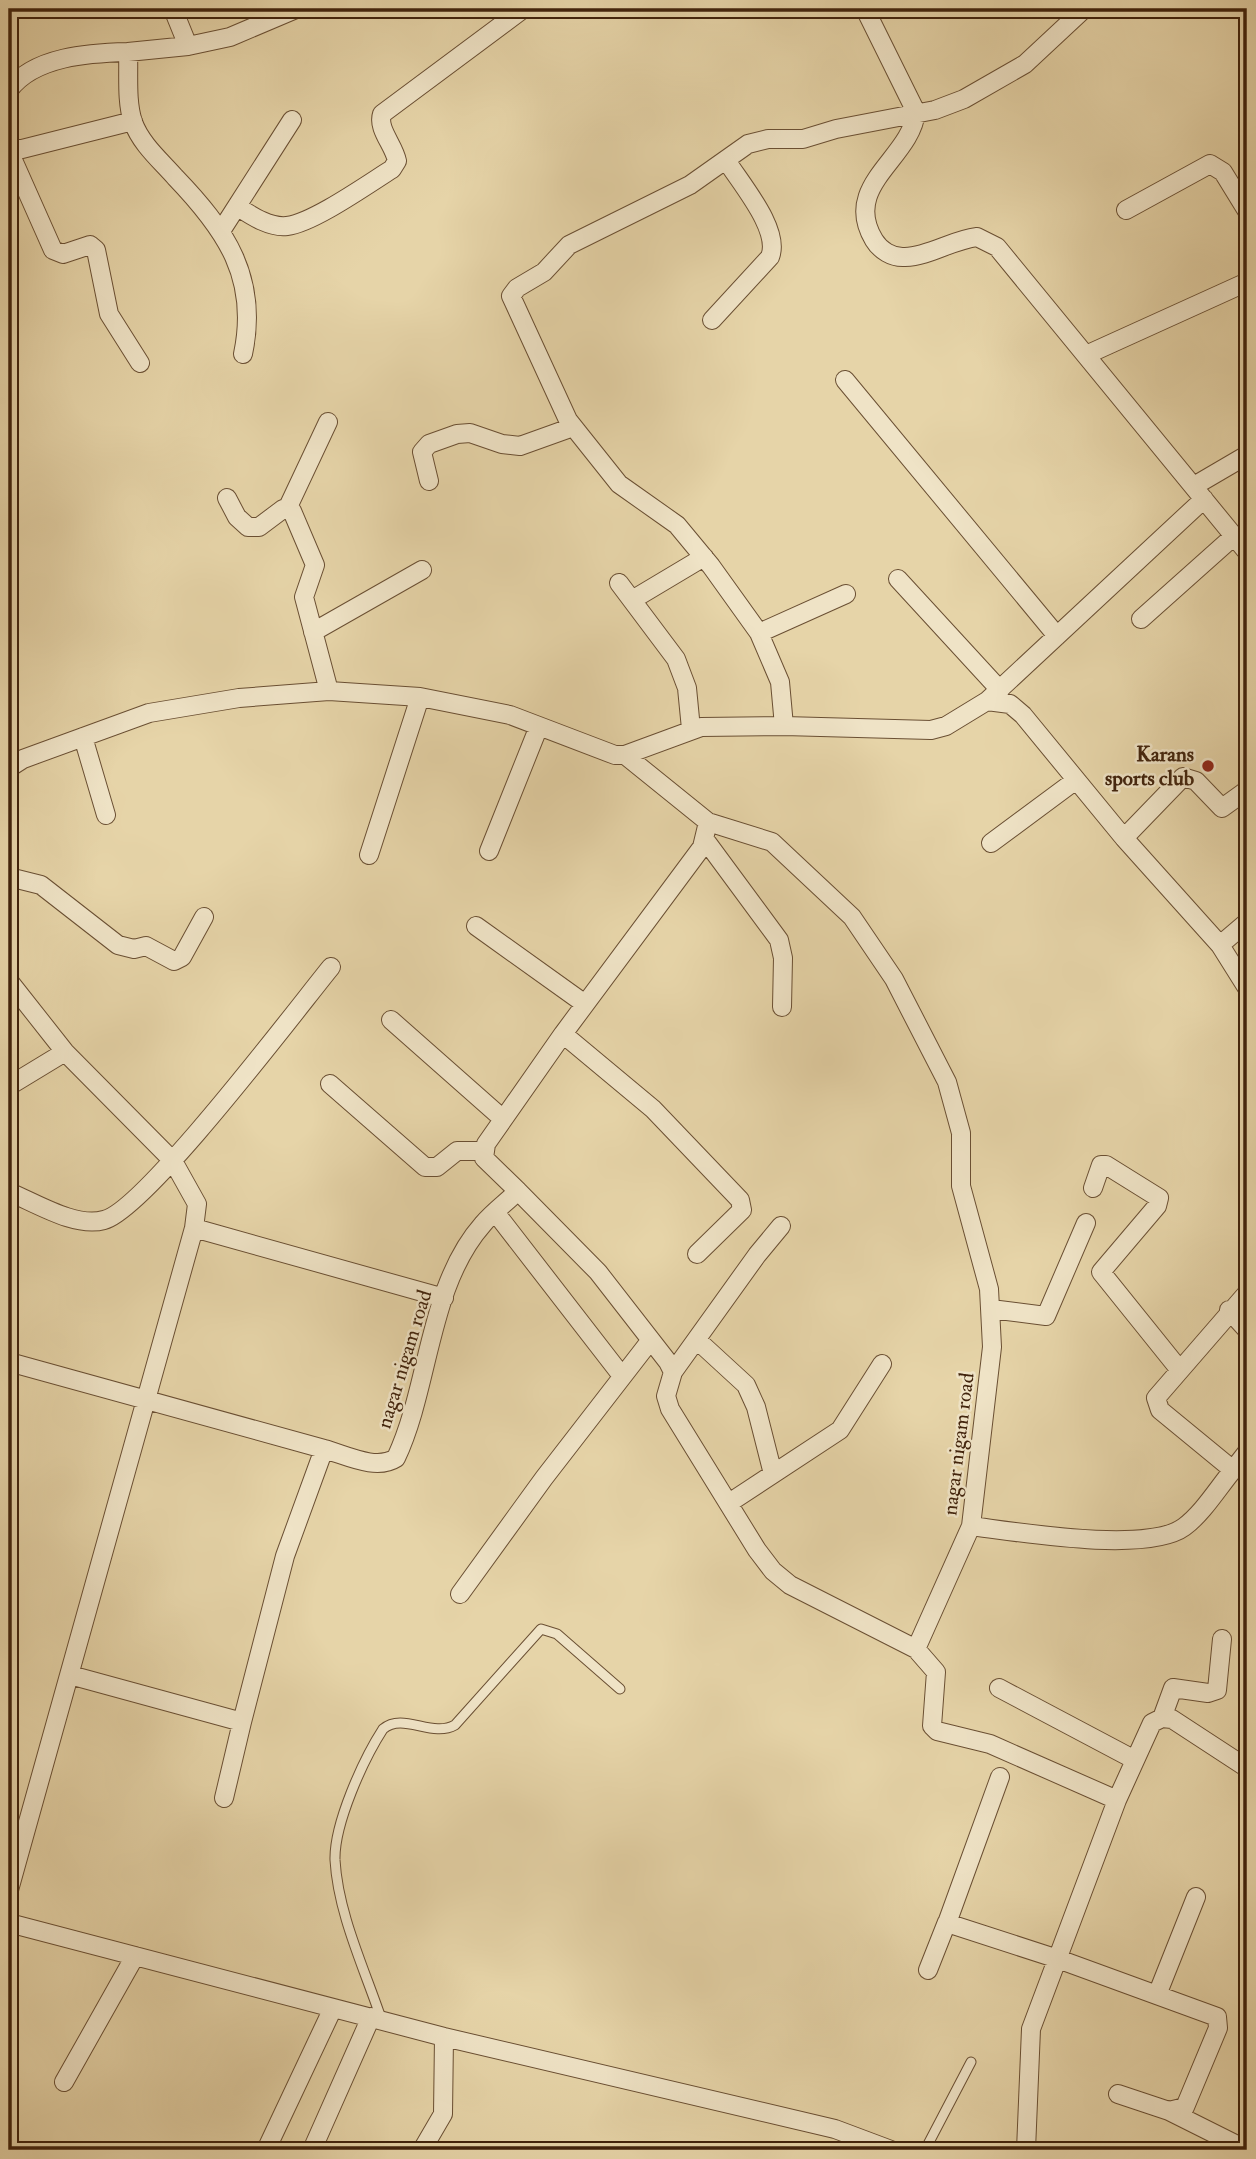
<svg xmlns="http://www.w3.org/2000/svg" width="1256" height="2159" viewBox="0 0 1256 2159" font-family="'IM FELL Double Pica',serif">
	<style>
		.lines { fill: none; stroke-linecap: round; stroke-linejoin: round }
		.service-casing { stroke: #6a4f33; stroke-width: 11 }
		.minor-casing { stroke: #6a4f33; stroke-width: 20 }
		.service { stroke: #efe3c6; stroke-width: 9 }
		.minor { stroke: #efe3c6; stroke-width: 18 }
		.poi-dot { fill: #8f2418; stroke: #efe3c6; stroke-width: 2.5 }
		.labels { text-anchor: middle; stroke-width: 5; stroke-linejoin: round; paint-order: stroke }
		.poi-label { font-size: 21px; font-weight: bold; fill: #41230c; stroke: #efe3c6; text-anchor: end }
		.street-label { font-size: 21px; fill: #41230c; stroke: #efe3c6 }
	</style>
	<rect width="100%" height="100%" fill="#e6d4a8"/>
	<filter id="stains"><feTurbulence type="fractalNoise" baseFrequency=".00286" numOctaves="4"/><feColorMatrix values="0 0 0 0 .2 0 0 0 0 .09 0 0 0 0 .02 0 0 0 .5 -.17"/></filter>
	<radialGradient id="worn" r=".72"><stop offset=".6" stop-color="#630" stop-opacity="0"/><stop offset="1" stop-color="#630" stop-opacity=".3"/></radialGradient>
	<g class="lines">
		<g class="service-casing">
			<path id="service" d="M382,2021C365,1970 338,1914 335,1860C334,1824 363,1760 383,1729C403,1712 432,1738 455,1725L541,1629L557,1634L620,1689
				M925,2150L971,2062"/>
		</g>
		<g class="minor-casing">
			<path id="minor" d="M173,9L188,46L128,52C129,74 126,101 133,122C141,144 160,160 175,177C226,230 259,278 243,354
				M553,9H563
				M865,9L916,112C911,159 841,185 874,240C880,250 892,258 905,257C930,256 952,240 977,237L997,247L1247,552
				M1246,9L1247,12
				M188,46L230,37L296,9
				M9,90C34,56 90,53 128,52
				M9,149H22L133,121
				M9,151L53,250L63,254L90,245L96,250L109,314L140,363
				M238,207C252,216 270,228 287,226C313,223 368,184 392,169L397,161C394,145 377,129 382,114L523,9
				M1126,210L1210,164L1223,172L1247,211
				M221,231L292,120
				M712,320L770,257C781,230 741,184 726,160
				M1086,355L1247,282
				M845,380L1057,636
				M429,481L422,452L429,444L457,434L470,433L502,444L520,446L573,427
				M1194,486L1247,455
				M227,498L237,517L248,527H259L283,509L288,507L292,511L315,565L304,597L329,691
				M288,507L328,422
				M898,579L1000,690
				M619,583L676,659L687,688L691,729
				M632,600L704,557
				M1141,619L1234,536
				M313,632L422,570
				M759,633L846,594
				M987,701L1204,499
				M784,726L780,682L759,633L711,566L677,525L619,484L568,420L511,296L517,288L544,272L569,245L690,185L748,144L768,139H803L836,129L935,110L964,99L1025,64L1084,9
				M83,737L106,815
				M9,768L23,759L149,713L239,698L329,691L420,697L510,715L615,755H625L701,727L784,726L931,730L946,726L987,701L1010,704L1023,715L1124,838L1220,945L1247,988
				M1124,838L1183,777L1196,781L1222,808L1247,790
				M706,841L779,940L783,958L782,1007
				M991,843L1076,780
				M489,851L539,726
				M369,855L420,697
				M9,877L41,885L118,945L134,949L146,946L174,961L182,957L204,917
				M476,926L585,1004
				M1220,945L1247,922
				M9,981L65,1052L173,1161L197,1204L194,1228
				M391,1020L503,1119
				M563,1034L653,1109L740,1200L742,1210L697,1254
				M330,1084L425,1167H437L457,1151H483
				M9,1086L65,1052
				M1093,1188L1101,1165H1106L1159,1198L1157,1206L1101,1272L1179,1369
				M518,1191L484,1158L486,1144L563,1034L702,847L708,822
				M9,1192C36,1203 75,1228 104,1220C145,1210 296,1010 331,967
				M495,1212L622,1376
				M1247,1293L1156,1398L1160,1410L1233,1470L1247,1452
				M991,1309L1046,1316L1086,1223
				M1229,1310L1247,1330
				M697,1340L746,1385L756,1407L773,1474
				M9,1362L324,1449L285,1556L242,1722L70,1675
				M673,1372L757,1255L781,1226
				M324,1449C346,1455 376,1471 396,1458C430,1386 428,1286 483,1224C493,1212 507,1202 518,1191L598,1272L668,1362L673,1372L666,1396L670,1409L757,1550L773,1571L790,1585L916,1649L971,1526L992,1347L989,1289L961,1186V1133L947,1082L894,979L852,917L772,842L708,822L625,755
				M729,1503L840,1430L882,1364
				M971,1526C1018,1532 1147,1554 1184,1527C1203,1513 1218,1488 1233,1470
				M460,1594L544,1478L650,1341
				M916,1649L936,1672L932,1726L937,1731L990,1744L1117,1800
				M999,1688L1135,1760
				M1162,1718L1173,1688L1208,1693L1217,1690L1222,1639
				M1000,1777L947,1923L1058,1959L1217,2017L1218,2028L1185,2107L1169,2111L1118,2094
				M224,1798L242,1722
				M9,1890L194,1228L444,1298
				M9,1923L444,2037L835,2129L891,2150
				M928,1970L947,1922
				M1157,1995L1196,1897
				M64,2082L135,1956
				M1169,2111L1247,2150
				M266,2150L333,2008
				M312,2150L371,2017
				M422,2150L443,2114L444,2037
				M1026,2150L1031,2029L1117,1800L1152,1723L1162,1718L1172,1719L1247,1768"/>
		</g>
		<use href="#service" class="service"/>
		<use href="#minor" class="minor"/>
	</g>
	<circle class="poi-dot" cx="1208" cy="766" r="7"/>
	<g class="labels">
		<g class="poi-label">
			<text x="1194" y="761">Karans<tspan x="1194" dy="24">sports club</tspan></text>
		</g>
		<g class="street-label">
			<text transform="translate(404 1359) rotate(-73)" y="7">nagar nigam road</text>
			<text transform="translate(958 1444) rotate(-83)" y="7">nagar nigam road</text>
		</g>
	</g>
	<rect width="1256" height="2159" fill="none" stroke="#e6d4a8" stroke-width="35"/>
	<rect x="10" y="10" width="1235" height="2138" fill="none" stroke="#41230c" stroke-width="3.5"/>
	<rect x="18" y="18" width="1221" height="2124" fill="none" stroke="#41230c" stroke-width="2"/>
	<rect width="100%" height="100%" filter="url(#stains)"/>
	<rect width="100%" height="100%" fill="url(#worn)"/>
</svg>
